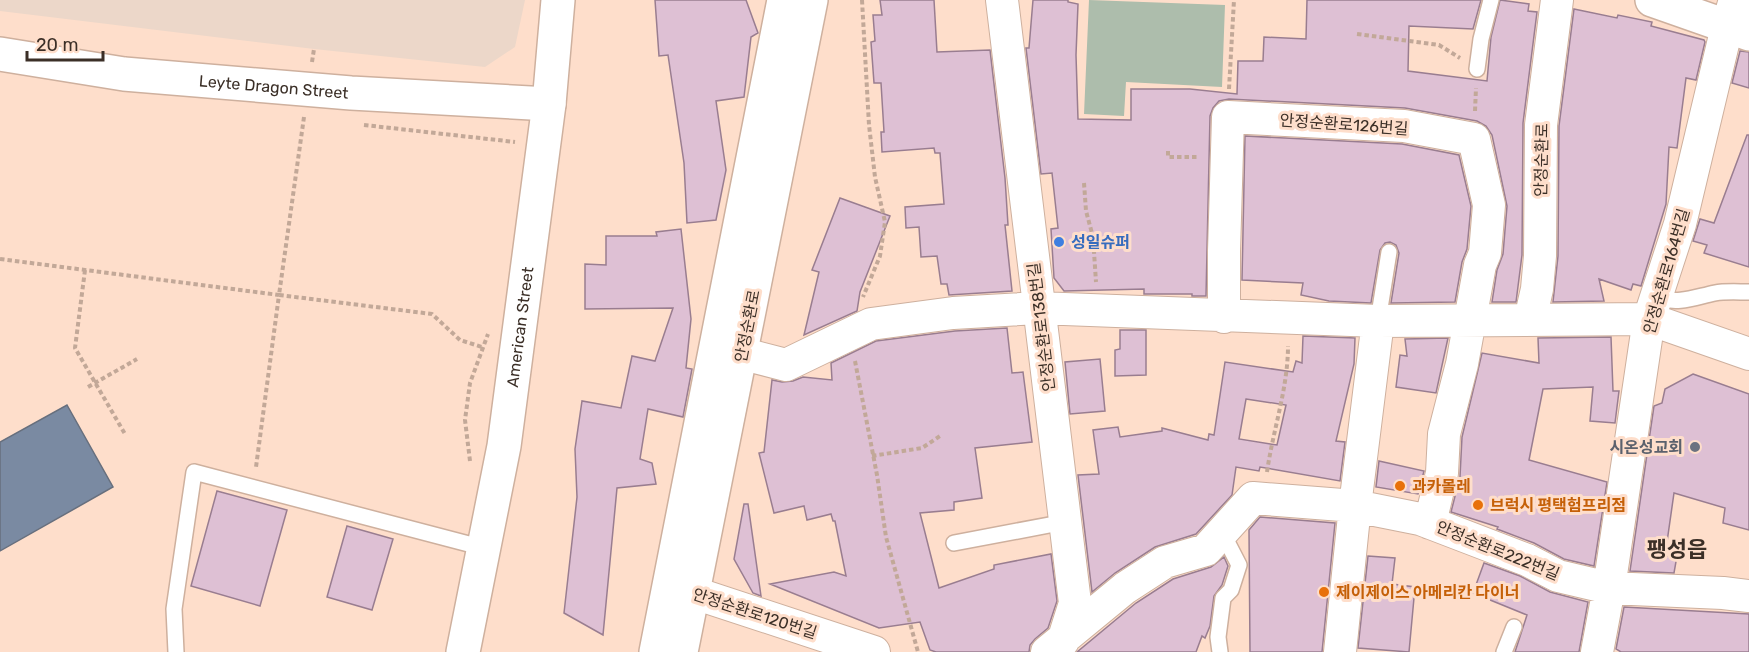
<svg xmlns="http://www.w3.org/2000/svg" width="1749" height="652" viewBox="0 0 1749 652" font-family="Rubik,'Noto Sans KR',sans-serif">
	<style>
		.industrial { fill: #ecd7c9 }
		.green { fill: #adbdac }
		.water { fill: #7a8aa2; stroke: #676f7d; stroke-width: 1.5 }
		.building { fill: #dec0d4; stroke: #997d90; stroke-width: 1.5; fill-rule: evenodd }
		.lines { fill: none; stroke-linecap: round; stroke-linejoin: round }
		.lane-casing { stroke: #ceb09e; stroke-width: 18 }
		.street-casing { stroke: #ceb09e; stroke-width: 34 }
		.secondary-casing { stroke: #ceb09e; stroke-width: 36 }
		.path { stroke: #c2a898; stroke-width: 4; stroke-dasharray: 4.5 3; stroke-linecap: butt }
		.lane { stroke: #fff; stroke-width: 15 }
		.street { stroke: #fff; stroke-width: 32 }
		.secondary { stroke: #fff; stroke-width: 33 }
		.shop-dot { fill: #3f7fe0; stroke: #fedecb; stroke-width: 2 }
		.worship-dot { fill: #6b7280; stroke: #fedecb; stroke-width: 2 }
		.food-dot { fill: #e8710a; stroke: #fedecb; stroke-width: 2 }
		.labels { text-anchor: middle; stroke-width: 6; stroke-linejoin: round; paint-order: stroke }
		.street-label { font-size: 16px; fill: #3b2f27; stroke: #fedecb }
		.shop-label { font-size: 16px; font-weight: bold; fill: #366cbe; stroke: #fedecb; text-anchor: start }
		.worship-label { font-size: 16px; font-weight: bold; fill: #5b616d; stroke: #fedecb; text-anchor: end }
		.food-label { font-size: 16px; font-weight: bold; fill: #c56008; stroke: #fedecb; text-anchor: start }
		.district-label { font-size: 22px; font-weight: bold; fill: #3b2f27; stroke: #fedecb }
	</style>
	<rect width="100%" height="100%" fill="#fedecb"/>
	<path class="industrial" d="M0,0H525L515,47L485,67L314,49L0,11Z"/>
	<path class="green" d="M1089,0L1225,5L1222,87L1126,82L1124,116L1084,114Z"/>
	<path class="water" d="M67,405L113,487L0,551V442Z"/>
	<path class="building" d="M655,0H746L758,33L751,37L744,97L716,101L726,170L716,220L687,223L684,163L668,55L659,56Z
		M880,0H934L937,52L990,50L1005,178L1008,225H1005L1012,291L949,295L947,284H941L937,256L921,257L919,227L906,228L905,207L944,204L940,153H935L934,148L882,152L881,132H884L881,83H874L871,42L875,41L873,15H882Z
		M1033,0H1068V2L1078,4L1076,55L1078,119L1131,120V89H1190L1237,94L1238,61H1263L1264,37L1306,39L1307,0H1481L1473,29L1409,26L1408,71L1487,81L1491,37L1500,0L1529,4L1528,11L1537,12L1523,123L1522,255L1516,302H1492L1497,270L1503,254L1507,206L1492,135L1486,126L1477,121L1405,108L1229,99L1219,101L1213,108L1210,116L1206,296H1192V294H1144V289L1064,291L1054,278L1051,229L1058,228L1052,173L1041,174L1026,48H1029Z
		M1574,9L1617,18L1618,15L1652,22L1651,26L1704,40L1705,42L1696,80L1686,78L1677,148L1669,147L1666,204L1641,286L1633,284L1631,290L1599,279L1604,301L1553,302L1558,256L1559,126Z
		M1740,51L1749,52V88L1732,83Z
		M1747,135H1749V267L1704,253L1707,245L1693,241L1700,219L1714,223Z
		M1245,136L1402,144L1459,155L1471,206L1467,249L1462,262L1455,302L1391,303L1399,253L1396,245L1390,242L1385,243L1380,250L1371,303L1329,301L1301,295L1303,283L1242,280Z
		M840,198L890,216L860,292L857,311L804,335L819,272L812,270Z
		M681,229L691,319L686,368L692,369L683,417L648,409L640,459L652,463L656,484L617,488L603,635L564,613L577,497L575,449L582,401L621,408L632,356L655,361L673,308L585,309V264L606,265V236H657L656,232Z
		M1007,328L1012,373L1023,372L1032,442L975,448L982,498L954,502V510L920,513L939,588L994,569V565L1051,554L1057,601L1048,628L1035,639L1030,645L1029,652H936L930,650L920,622L879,628L770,584L834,572L846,576L835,521H833L831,514L807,520L804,506L774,513L759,453L764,452L772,380L782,382L793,381L803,377L832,380L831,363L876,341L955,331Z
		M1120,330H1146V375L1115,376V350L1120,349Z
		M1303,336L1355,338L1354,364L1336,441L1345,442L1340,481L1260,467L1259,471L1236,467L1232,495L1196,534L1155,547L1115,573L1092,592L1078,475L1099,474L1093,430L1118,427L1120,437L1162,431V428L1208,440L1209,434L1214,435L1225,362L1293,372L1296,361L1302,363ZM1246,399L1286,405L1277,445L1239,439Z
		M1611,337L1613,391H1619L1615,423L1590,421L1593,387L1543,389L1529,460L1607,482L1594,566L1564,559L1534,543L1497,529L1498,527L1451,512L1460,477L1462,437L1482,353L1539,363L1538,338Z
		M1448,338L1436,393L1396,387L1400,355L1407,356L1405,339Z
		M1100,359L1105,411L1070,414L1065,362Z
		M1693,374L1749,394V530L1723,523L1725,508L1674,493L1665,556H1677L1674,573L1630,571L1654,406L1662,403L1665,389Z
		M1379,461L1424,471L1418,494L1376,487Z
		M217,491L287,510L260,606L191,586Z
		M744,504H748L761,596L753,593L734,559Z
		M1260,517L1335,523L1322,652H1250L1249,530Z
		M347,526L393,539L372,610L327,597Z
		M1368,556L1395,558L1392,584L1415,587L1409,652L1358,648Z
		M1224,557L1228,566L1222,585L1214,596L1210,626L1205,638L1202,636L1196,652H1077L1136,603L1173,579L1211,567Z
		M1484,563L1520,576L1550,592L1588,602L1579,652H1515L1527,615L1473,593Z
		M1624,607L1749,614V652H1621L1616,649Z"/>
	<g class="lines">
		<g class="lane-casing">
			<path id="lane" d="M1477,69L1481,39L1491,0
				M1657,298C1680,304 1692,298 1715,293C1725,291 1738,292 1749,292
				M1378,321L1389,252
				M954,543L1065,522
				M176,652L174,609L194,472L484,548
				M1220,652L1218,637L1223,598L1231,590L1239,565L1222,532
				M1504,652L1514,627"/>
		</g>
		<g class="street-casing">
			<path id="street" d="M1002,0L1075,603L1063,641
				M1224,317V251L1228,117L1404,126L1474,139L1489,205L1485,253L1480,265L1462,364L1444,434L1442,473L1430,523
				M1530,320L1537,289L1540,256L1541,125L1557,0
				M716,347L786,365L871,324L953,313L1038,308L1378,321L1649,319L1749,354
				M670,585L874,652
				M1047,652L1125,588L1165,562L1206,550L1253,498L1355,506L1420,519L1527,560L1558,576L1609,588L1723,593L1749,596
				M1340,652L1355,506L1378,321
				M1597,652L1609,588L1649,319L1680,224L1727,27L1734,3"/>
		</g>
		<g class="secondary-casing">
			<g id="secondary">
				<path d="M1652,0L1749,34"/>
				<path d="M1736,0L1749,5"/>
				<path id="s1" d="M0,54L124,74L351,93L549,104"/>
				<path id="s2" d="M463,652L504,446L549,104L558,0"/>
				<path d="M656,652L784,0"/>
				<path d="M681,652L811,0"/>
			</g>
		</g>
		<path class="path" d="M862,0L869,125L875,177L885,222L880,256L863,297
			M1357,34L1439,45L1460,58
			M312,62L314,49
			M1229,89L1234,0
			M1475,111L1476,88
			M304,117L279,295L432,314L460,340L482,347
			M364,125L515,142
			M1168,151V157H1199
			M1084,183L1086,211L1093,237L1096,282
			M0,259L279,295L256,467
			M85,270L75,348L125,434
			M855,361L877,475L886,537L918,652
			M88,387L137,359
			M872,456L922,448L940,436
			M470,461L465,420L470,383L488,334
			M1267,472C1273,430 1288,388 1288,346"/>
		<use href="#lane" class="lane"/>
		<use href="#street" class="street"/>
		<use href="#secondary" class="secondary"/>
	</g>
	<circle class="shop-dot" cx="1059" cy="242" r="6"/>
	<circle class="worship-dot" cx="1695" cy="447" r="6"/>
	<g class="food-dot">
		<circle cx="1400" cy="486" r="6"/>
		<circle cx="1478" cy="505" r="6"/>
		<circle cx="1324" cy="592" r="6"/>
	</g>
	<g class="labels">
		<g class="street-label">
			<text dy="6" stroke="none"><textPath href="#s1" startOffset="276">Leyte Dragon Street</textPath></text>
			<text transform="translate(1344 124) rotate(4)" y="6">안정순환로126번길</text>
			<text transform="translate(1541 160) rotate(-89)" y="6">안정순환로</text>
			<text transform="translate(1666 271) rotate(-74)" y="6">안정순환로164번길</text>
			<text transform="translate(747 326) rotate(-79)" y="6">안정순환로</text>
			<text dy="6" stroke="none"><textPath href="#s2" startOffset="330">American Street</textPath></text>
			<text transform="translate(1041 327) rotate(-97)" y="6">안정순환로138번길</text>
			<text transform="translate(1498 550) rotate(22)" y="6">안정순환로222번길</text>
			<text transform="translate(755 613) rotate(18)" y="6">안정순환로120번길</text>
		</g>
		<g class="shop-label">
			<text x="1071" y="248">성일슈퍼</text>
		</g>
		<g class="worship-label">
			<text x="1683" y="453">시온성교회</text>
		</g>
		<g class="food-label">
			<text x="1412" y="492">과카몰레</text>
			<text x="1490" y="511">브럭시 평택험프리점</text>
			<text x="1336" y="598">제이제이스 아메리칸 다이너</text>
		</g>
		<g class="district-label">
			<text x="1677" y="557">팽성읍</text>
		</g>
	</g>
	<path d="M27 51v9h76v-9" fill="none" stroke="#3b2f27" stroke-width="3"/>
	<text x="36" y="51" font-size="18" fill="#3b2f27" stroke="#fedecb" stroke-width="4.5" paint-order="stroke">20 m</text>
</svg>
